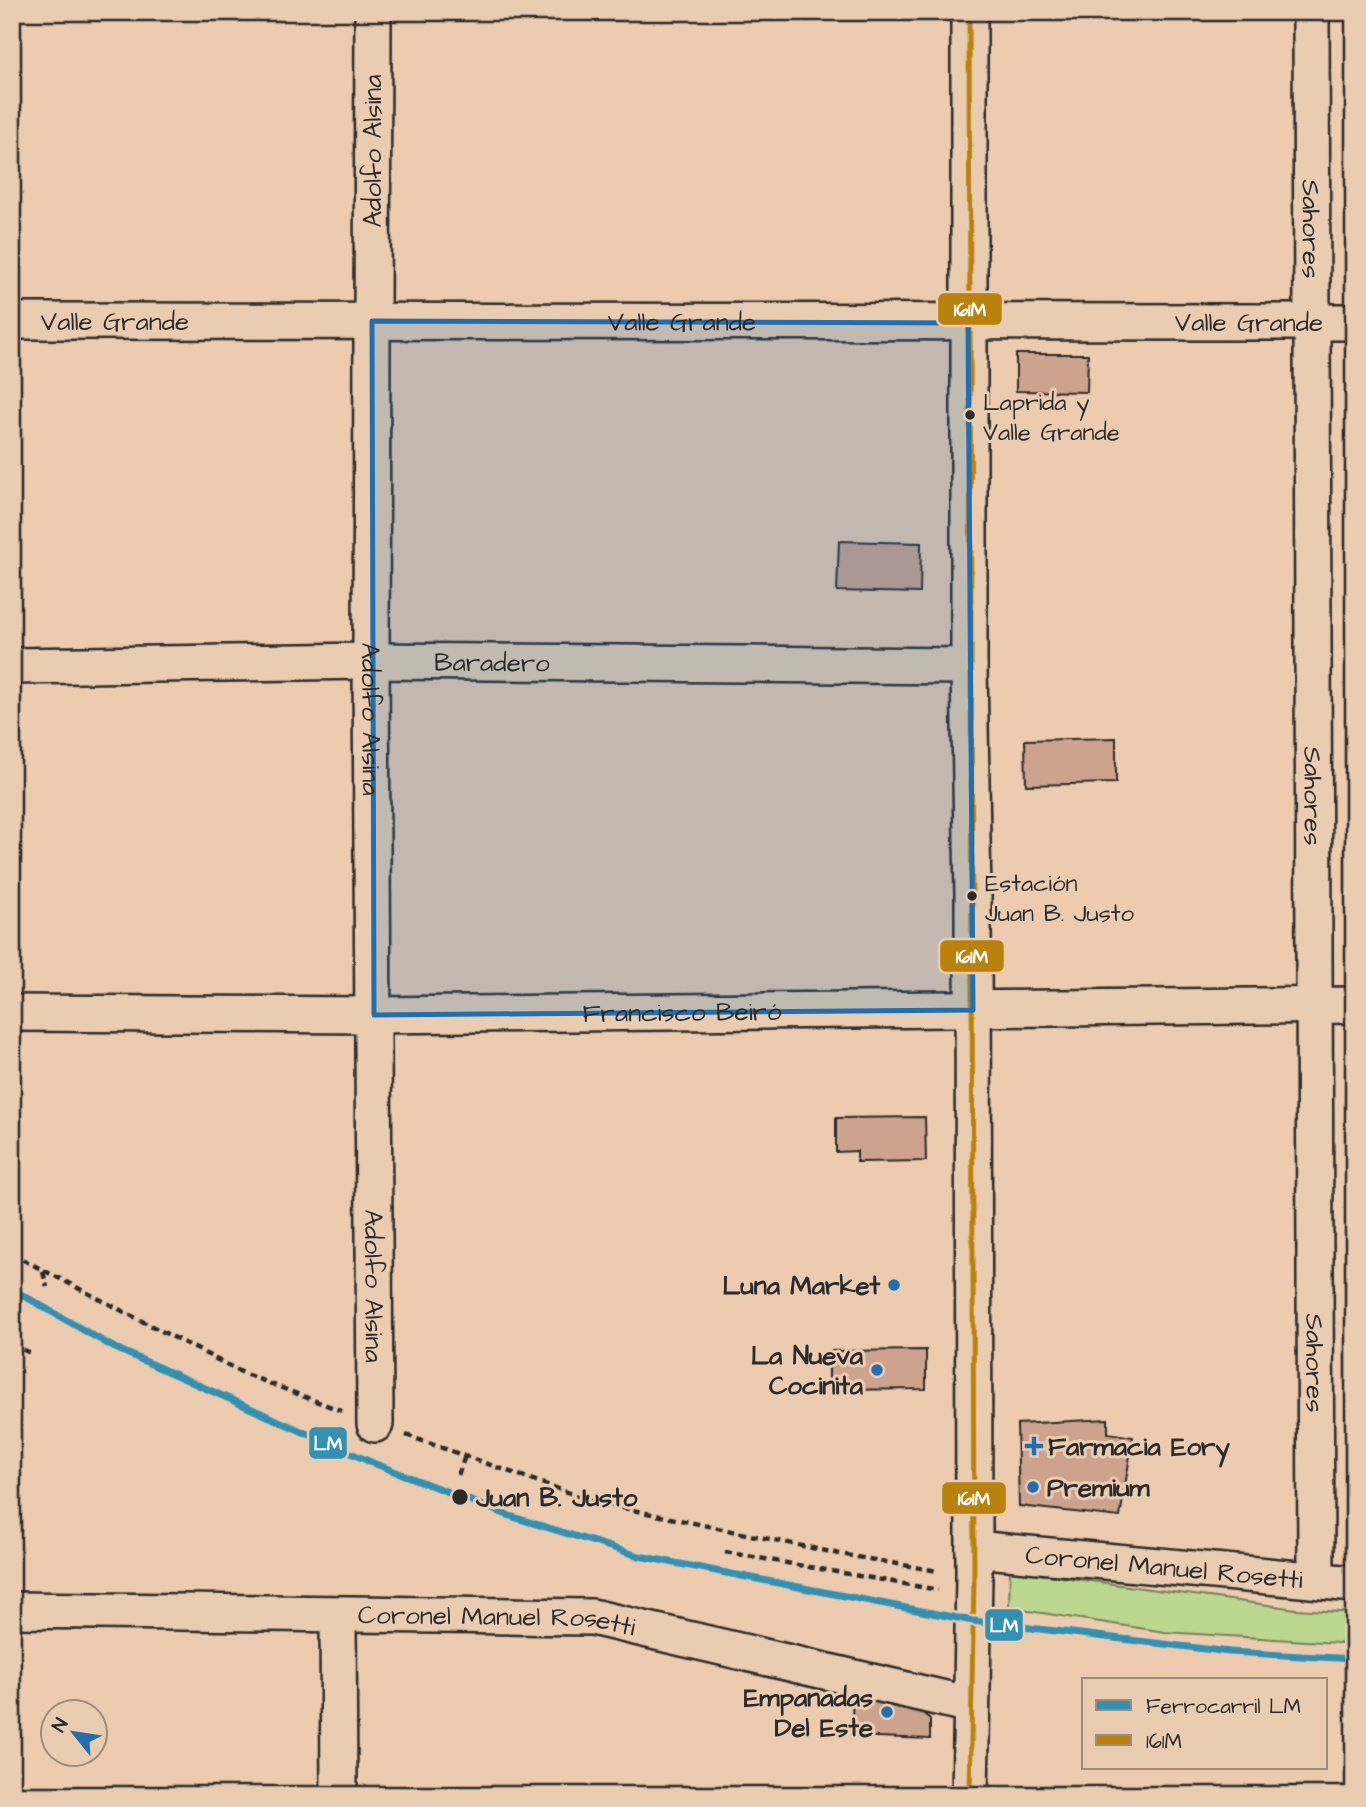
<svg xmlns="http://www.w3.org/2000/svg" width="1366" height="1807" viewBox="0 0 1366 1807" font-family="'Architects Daughter',sans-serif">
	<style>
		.green { fill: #bcd78f; stroke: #74815d; stroke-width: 2 }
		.building { fill: #cda38d; stroke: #2b2b2b; stroke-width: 2 }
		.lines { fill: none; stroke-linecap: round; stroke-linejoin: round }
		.minor-casing { stroke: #2b2b2b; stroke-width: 40 }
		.path { stroke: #2b2b2b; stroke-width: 4.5; stroke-dasharray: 7 5; stroke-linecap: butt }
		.minor { stroke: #eacdb1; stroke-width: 35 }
		.bus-1-casing { stroke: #eacdb1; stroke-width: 10 }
		.bus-1 { stroke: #ba810d; stroke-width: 5 }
		.rail-1-casing { stroke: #eacdb1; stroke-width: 12 }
		.rail-1 { stroke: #3390b3; stroke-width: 7 }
		.marked { fill: #1f6fb2; fill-opacity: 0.2; stroke: #1f6fb2; stroke-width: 5; stroke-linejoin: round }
		.bus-dot { fill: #2b2b2b; stroke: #eacdb1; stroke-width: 2.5 }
		.poi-dot { fill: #1f6fb2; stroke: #eacdb1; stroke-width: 2.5 }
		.labels { text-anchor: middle; stroke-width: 6; stroke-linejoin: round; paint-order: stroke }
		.bus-label { font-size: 24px; fill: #2b2b2b; stroke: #eacdb1; text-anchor: start }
		.street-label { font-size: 26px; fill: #2b2b2b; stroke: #eacdb1 }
		.poi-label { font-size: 26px; font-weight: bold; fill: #2b2b2b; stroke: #eacdb1; text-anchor: end }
		.stop-label { font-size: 26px; font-weight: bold; fill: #2b2b2b; stroke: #eacdb1; text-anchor: start }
		.line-badge { stroke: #eacdb1; stroke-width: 2.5 }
		.badge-label { font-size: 19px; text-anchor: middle; font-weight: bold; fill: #fff }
	</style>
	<rect width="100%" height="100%" fill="#eccbaf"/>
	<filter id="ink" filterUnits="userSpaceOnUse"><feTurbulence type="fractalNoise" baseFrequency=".0143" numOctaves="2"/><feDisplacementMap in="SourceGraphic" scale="14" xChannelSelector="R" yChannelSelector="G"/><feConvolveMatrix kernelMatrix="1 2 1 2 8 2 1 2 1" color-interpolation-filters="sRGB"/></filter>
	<g filter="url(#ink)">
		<path class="green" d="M1010,1570L1296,1609L1354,1613V1644L1165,1632L1009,1608Z"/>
		<path class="building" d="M1016,354H1088L1087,392L1016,391Z
			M839,541L921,543L920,593L837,591Z
			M1116,738V783L1026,785L1025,740Z
			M925,1117L926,1161L857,1162V1151L836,1152V1118Z
			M926,1350V1389L829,1390V1351Z
			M1108,1419V1433L1133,1437L1120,1517L1019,1506L1017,1424Z
			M853,1697L913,1705L930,1719V1739L851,1736Z"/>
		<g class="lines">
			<g class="minor-casing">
				<g id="minor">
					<path id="s1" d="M373,12L371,661L375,1424"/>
					<path d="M969,12V666L973,896L974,1577L970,1795"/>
					<path id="s2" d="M1311,12L1316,1580"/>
					<path id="s3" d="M12,321L1354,322"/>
					<path id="s4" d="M12,666L371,661L969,666"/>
					<path id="s5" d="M12,1013L374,1015L1354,1005"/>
					<path id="s6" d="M974,1549L1354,1584"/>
					<path id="s7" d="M12,1610L592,1617L971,1705"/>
					<path d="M338,1615L339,1795"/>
				</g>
			</g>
			<path class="path" d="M12,1254L245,1374L342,1411
				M43,1272L47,1287
				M12,1344L30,1353
				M406,1435L595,1502L840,1554L938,1571
				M458,1475L465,1456
				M725,1552L938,1590"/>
			<use href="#minor" class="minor"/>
			<g class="bus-1-casing">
				<path id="bus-1" d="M969,12L974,1577L970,1795"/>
			</g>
			<use href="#bus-1" class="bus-1"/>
			<g class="rail-1-casing">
				<path id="rail-1" d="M12,1289L113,1347L373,1463L510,1516L639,1556L973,1621L1230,1652L1354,1659"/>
			</g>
			<use href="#rail-1" class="rail-1"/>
		</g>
	</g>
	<path class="marked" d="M372,321L968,323L973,1010L374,1015Z"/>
	<g class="bus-dot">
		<circle cx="970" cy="415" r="6"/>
		<circle cx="972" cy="896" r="6"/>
		<circle cx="460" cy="1497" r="9"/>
	</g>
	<g class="poi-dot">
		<circle cx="894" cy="1285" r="7"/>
		<circle cx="877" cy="1370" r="7"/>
		<path d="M1030.5 1435.5h7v7h7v7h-7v7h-7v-7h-7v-7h7z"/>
		<circle cx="1033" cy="1487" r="7"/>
		<circle cx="887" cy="1712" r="7"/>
	</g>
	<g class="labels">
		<g class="bus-label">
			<text x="983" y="410">Laprida y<tspan x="983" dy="30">Valle Grande</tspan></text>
			<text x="985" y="891">Estación<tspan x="985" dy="30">Juan B. Justo</tspan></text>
		</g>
		<g class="street-label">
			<text transform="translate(372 151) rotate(-90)" y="9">Adolfo Alsina</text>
			<text dy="9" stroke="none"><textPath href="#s2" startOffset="217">Sahores</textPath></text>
			<text dy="9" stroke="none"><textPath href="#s3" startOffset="103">Valle Grande</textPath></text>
			<text dy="9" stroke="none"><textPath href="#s3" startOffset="670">Valle Grande</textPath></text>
			<text dy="9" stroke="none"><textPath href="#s3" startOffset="1237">Valle Grande</textPath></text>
			<text dy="9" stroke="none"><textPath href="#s4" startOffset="480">Baradero</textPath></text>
			<text dy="9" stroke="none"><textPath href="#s1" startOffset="707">Adolfo Alsina</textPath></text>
			<text dy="9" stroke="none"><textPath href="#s2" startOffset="784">Sahores</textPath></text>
			<text dy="9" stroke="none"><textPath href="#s5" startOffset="670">Francisco Beiró</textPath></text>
			<text dy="9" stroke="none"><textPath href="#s1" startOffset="1274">Adolfo Alsina</textPath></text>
			<text dy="9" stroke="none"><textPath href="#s2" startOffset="1351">Sahores</textPath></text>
			<text dy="9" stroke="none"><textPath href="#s6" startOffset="191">Coronel Manuel Rosetti</textPath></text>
			<text dy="9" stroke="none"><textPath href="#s7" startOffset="485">Coronel Manuel Rosetti</textPath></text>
		</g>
		<g class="poi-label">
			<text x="880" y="1294">Luna Market</text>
			<text x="863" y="1364">La Nueva<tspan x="863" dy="30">Cocinita</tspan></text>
			<text x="1048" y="1455" text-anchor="start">Farmacia Eory</text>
			<text x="1047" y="1496" text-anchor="start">Premium</text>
			<text x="873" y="1706">Empanadas<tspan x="873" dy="30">Del Este</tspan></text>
		</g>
		<g class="stop-label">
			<text x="476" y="1506">Juan B. Justo</text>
		</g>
	</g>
	<g class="line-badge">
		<rect x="937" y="292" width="66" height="34" rx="7" fill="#ba810d"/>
		<rect x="939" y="939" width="66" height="34" rx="7" fill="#ba810d"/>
		<rect x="308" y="1426" width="40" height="34" rx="7" fill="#3390b3"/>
		<rect x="941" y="1481" width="66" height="34" rx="7" fill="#ba810d"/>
		<rect x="984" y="1608" width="40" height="34" rx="7" fill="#3390b3"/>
	</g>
	<g class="badge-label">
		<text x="970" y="316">161M</text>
		<text x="972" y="963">161M</text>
		<text x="328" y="1450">LM</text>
		<text x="974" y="1505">161M</text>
		<text x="1004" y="1632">LM</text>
	</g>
	<rect width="1366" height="1807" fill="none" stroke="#eacdb1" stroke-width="42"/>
	<rect x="21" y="21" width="1324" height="1765" fill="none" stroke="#2b2b2b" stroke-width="2.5" filter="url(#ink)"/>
	<rect x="1082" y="1678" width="245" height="91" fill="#eacdb1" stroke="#9e8c7b" stroke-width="2"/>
	<rect x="1096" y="1700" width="35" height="10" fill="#3390b3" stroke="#9e8c7b" stroke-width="2"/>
	<text x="1146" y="1713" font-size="21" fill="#2b2b2b">Ferrocarril LM</text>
	<rect x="1096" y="1735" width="35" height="10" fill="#ba810d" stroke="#9e8c7b" stroke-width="2"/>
	<text x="1146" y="1748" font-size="21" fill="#2b2b2b">161M</text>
	<g transform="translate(74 1733) rotate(300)"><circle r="33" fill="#eacdb1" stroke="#9e8c7b" stroke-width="2"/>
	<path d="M0-5L12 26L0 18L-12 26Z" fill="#1f6fb2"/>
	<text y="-10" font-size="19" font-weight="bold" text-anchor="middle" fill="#2b2b2b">N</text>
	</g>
</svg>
